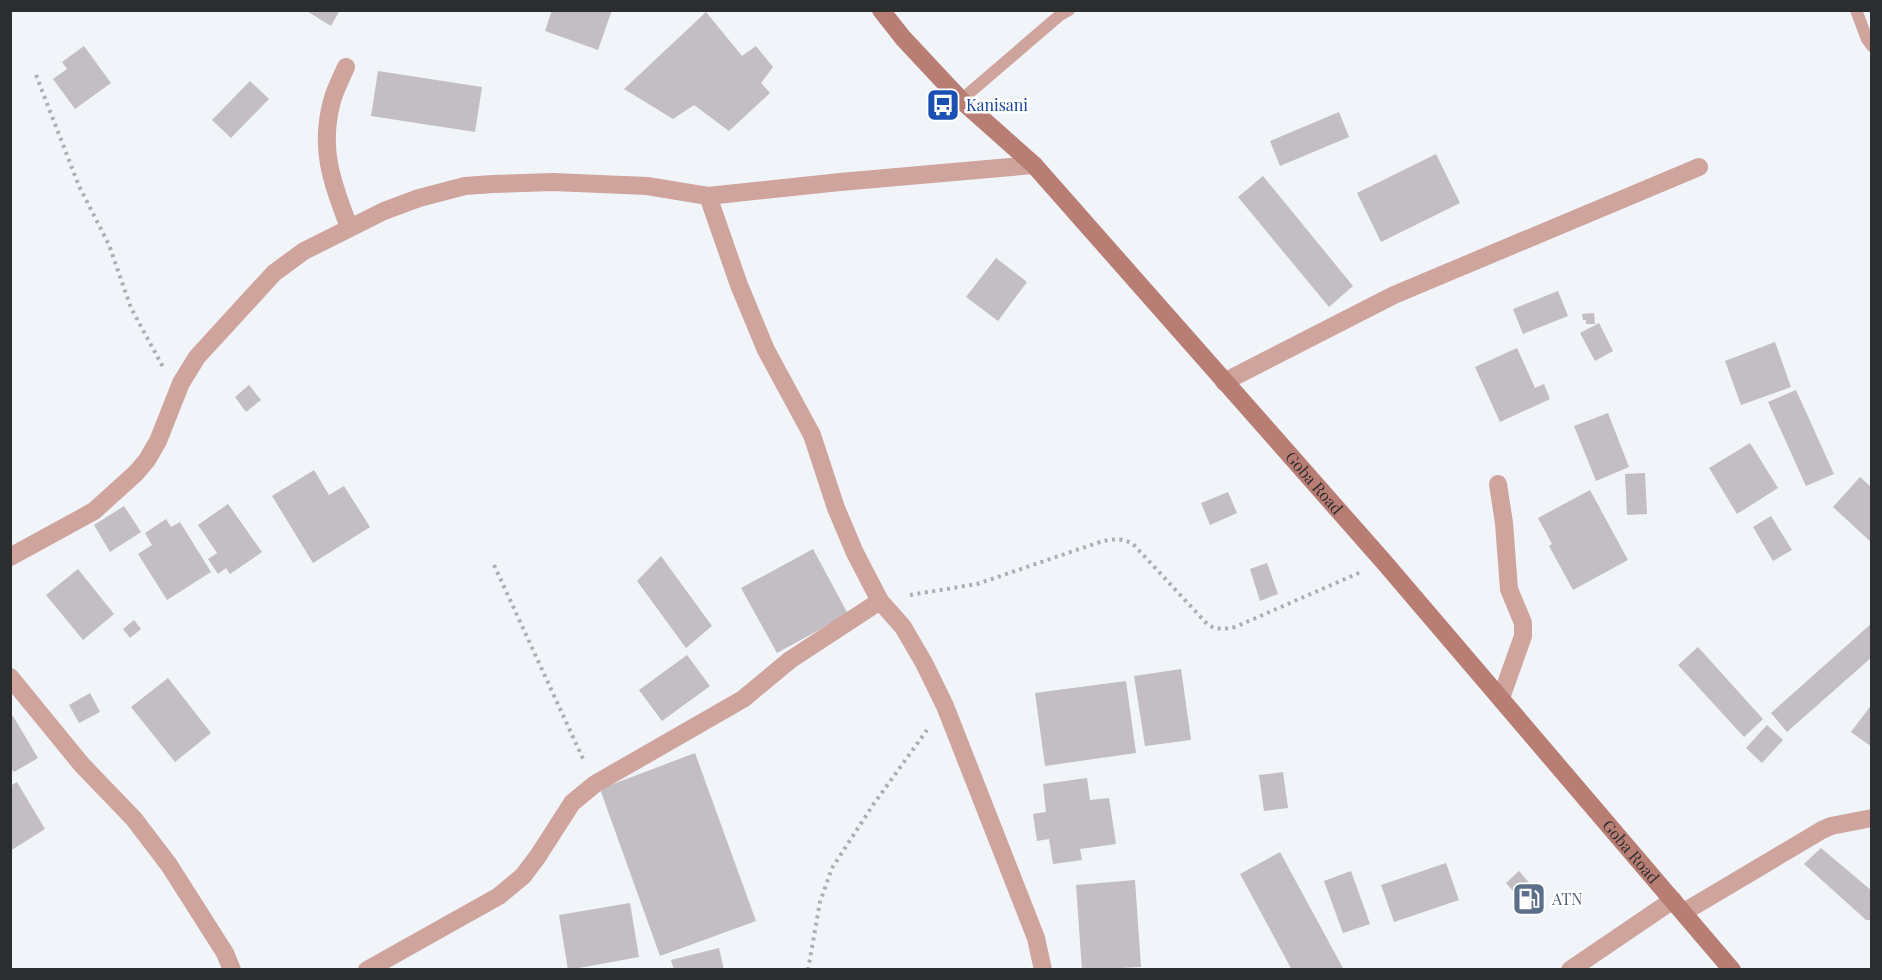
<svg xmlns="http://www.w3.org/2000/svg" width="1882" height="980" viewBox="0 0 1882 980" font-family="'Playfair Display',serif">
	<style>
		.building { fill: #c2bec3 }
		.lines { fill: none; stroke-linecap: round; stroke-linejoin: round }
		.path { stroke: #abaeb2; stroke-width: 4; stroke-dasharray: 3 4.5; stroke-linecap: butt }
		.lane { stroke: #cea49d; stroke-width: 12 }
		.street { stroke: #cea49d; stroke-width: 18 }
		.secondary { stroke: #b87d73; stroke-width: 18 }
		.labels { text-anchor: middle; stroke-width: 5; stroke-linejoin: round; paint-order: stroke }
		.transit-label { font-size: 16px; fill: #164399; stroke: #fff; text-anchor: start }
		.street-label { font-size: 16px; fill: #2c2d2f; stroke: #fff }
		.service-label { font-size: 16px; fill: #4e5e75; stroke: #fff; text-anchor: start }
	</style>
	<rect width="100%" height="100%" fill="#f1f4f9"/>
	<path class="building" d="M305,10H340L331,26Z
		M552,10H612L598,50L545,31Z
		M706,12L742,56L756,46L773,67L761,83L770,93L729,131L694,105L673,119L624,89Z
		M84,46L111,83L75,109L53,79L67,69L62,62Z
		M378,71L482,87L475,132L371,116Z
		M250,81L269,99L231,138L212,120Z
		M1339,112L1349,137L1280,166L1270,141Z
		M1436,154L1460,203L1381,242L1357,193Z
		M1263,176L1353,286L1329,307L1238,197Z
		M996,258L1027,282L998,321L966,297Z
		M1558,291L1568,316L1523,334L1513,309Z
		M1594,313L1595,324H1586V320H1583L1582,314Z
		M1599,323L1613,351L1595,361L1580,333Z
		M1775,342L1791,387L1741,405L1725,361Z
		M1517,348L1535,388L1544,384L1550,399L1500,422L1475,367Z
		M249,385L261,400L246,412L235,397Z
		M1796,390L1834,474L1806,486L1768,402Z
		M1608,413L1629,467L1596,481L1574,426Z
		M1750,443L1778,488L1737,514L1709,468Z
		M314,470L329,495L344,486L370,527L313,563L272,496Z
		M1645,473L1647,514L1627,515L1625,474Z
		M1860,477L1872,488V543L1833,507Z
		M1590,490L1628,560L1573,590L1549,546L1552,544L1538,518Z
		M1228,492L1237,513L1210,525L1201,503Z
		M228,504L262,552L230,574L226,568L218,574L208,559L217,553L198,525Z
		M124,506L141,532L110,552L94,525Z
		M1771,516L1792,550L1773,561L1753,527Z
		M166,519L171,527L180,522L211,572L167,600L138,554L152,545L145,533Z
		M813,549L848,614L777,653L741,588Z
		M661,556L712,626L686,648L637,581Z
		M1267,563L1278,594L1260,601L1250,569Z
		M78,569L114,614L83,640L46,595Z
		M134,620L141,629L130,638L123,629Z
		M1872,623V657L1787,732L1771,713Z
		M1698,647L1763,719L1744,737L1678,665Z
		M687,655L710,686L662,721L639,690Z
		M1181,669L1191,740L1145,746L1134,676Z
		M168,678L211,733L175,762L131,707Z
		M1126,681L1136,753L1045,766L1035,693Z
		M90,693L100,712L79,723L69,705Z
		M1872,704V747L1851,732Z
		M13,716L38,758L14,772L10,767V717Z
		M1767,725L1783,740L1762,763L1746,748Z
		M695,753L756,921L660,956L600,789Z
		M1283,772L1288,808L1264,811L1259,775Z
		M1087,778L1090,800L1109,798L1116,844L1080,849L1082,860L1053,864L1049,839L1037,841L1033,814L1046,812L1043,784Z
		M17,782L45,829L10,851V786Z
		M1821,848L1872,891V920H1866L1804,864Z
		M1280,852L1344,970H1292L1240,874Z
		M1446,863L1459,900L1394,922L1381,885Z
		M1351,871L1370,924L1343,933L1324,881Z
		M1519,871L1544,900L1531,912L1506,883Z
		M1135,880L1141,967L1082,970L1076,885Z
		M630,903L639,957L568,970L559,915Z
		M719,948L724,970H674L671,960Z"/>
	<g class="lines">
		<path class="path" d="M36,75L79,186L109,245L131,308L163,367
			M494,565L584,761
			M910,595L977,584L1097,543C1110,539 1121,537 1133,544L1208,625C1218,630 1224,629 1235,627L1361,572
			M808,970L820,902L832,868L873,805L927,730"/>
		<path class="lane" d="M1856,10L1867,39L1872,46
			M961,100L1060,15L1069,10"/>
		<path class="street" d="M346,67C341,78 335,90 332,101C319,149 332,182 349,227
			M708,196L739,285L766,350L812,435L836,508L855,553L880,601L903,627L924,663L945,706L1036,938L1043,970
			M1224,382L1394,295L1699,167
			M1498,484L1504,523L1509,589L1523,623V636L1501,698
			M10,557L94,511L136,473L147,460L158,441L181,383L197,357L274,273L304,251L384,211L419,198L465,186L493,184L553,182L647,186L708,196L840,182L1034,165
			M10,677L82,765L134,819L169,865L225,953L232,970
			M1684,912L1822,830L1831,826L1872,818
			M367,970L499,896L523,876L538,856L572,803L595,784L743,699L790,660L880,601
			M1570,970L1673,900"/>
		<path class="secondary" id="s1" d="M881,10L903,38L961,100L1034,165L1384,562L1732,970"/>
	</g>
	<defs>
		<g id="bus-square" transform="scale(1.725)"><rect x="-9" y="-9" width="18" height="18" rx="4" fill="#1a4fb4" stroke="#fff"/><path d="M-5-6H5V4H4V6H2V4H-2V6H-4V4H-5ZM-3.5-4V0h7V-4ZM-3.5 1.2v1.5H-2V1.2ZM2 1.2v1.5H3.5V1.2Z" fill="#fff"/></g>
		<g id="fuel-square" transform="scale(1.725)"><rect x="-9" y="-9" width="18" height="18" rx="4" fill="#5c6f8a" stroke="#fff"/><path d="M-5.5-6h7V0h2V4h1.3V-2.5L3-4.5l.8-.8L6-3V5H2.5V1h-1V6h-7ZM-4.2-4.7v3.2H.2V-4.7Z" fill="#fff"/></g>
	</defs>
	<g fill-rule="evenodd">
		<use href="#bus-square" x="943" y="105"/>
		<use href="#fuel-square" x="1529" y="899"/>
	</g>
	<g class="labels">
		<g class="transit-label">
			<text x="966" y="111">Kanisani</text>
		</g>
		<g class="street-label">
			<text dy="6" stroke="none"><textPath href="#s1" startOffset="642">Goba Road</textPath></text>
			<text dy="6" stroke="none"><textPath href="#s1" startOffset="1128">Goba Road</textPath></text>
		</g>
		<g class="service-label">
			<text x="1552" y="905">ATN</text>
		</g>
	</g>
	<rect width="1882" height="980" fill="none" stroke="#2c2d2f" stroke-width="24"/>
</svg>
